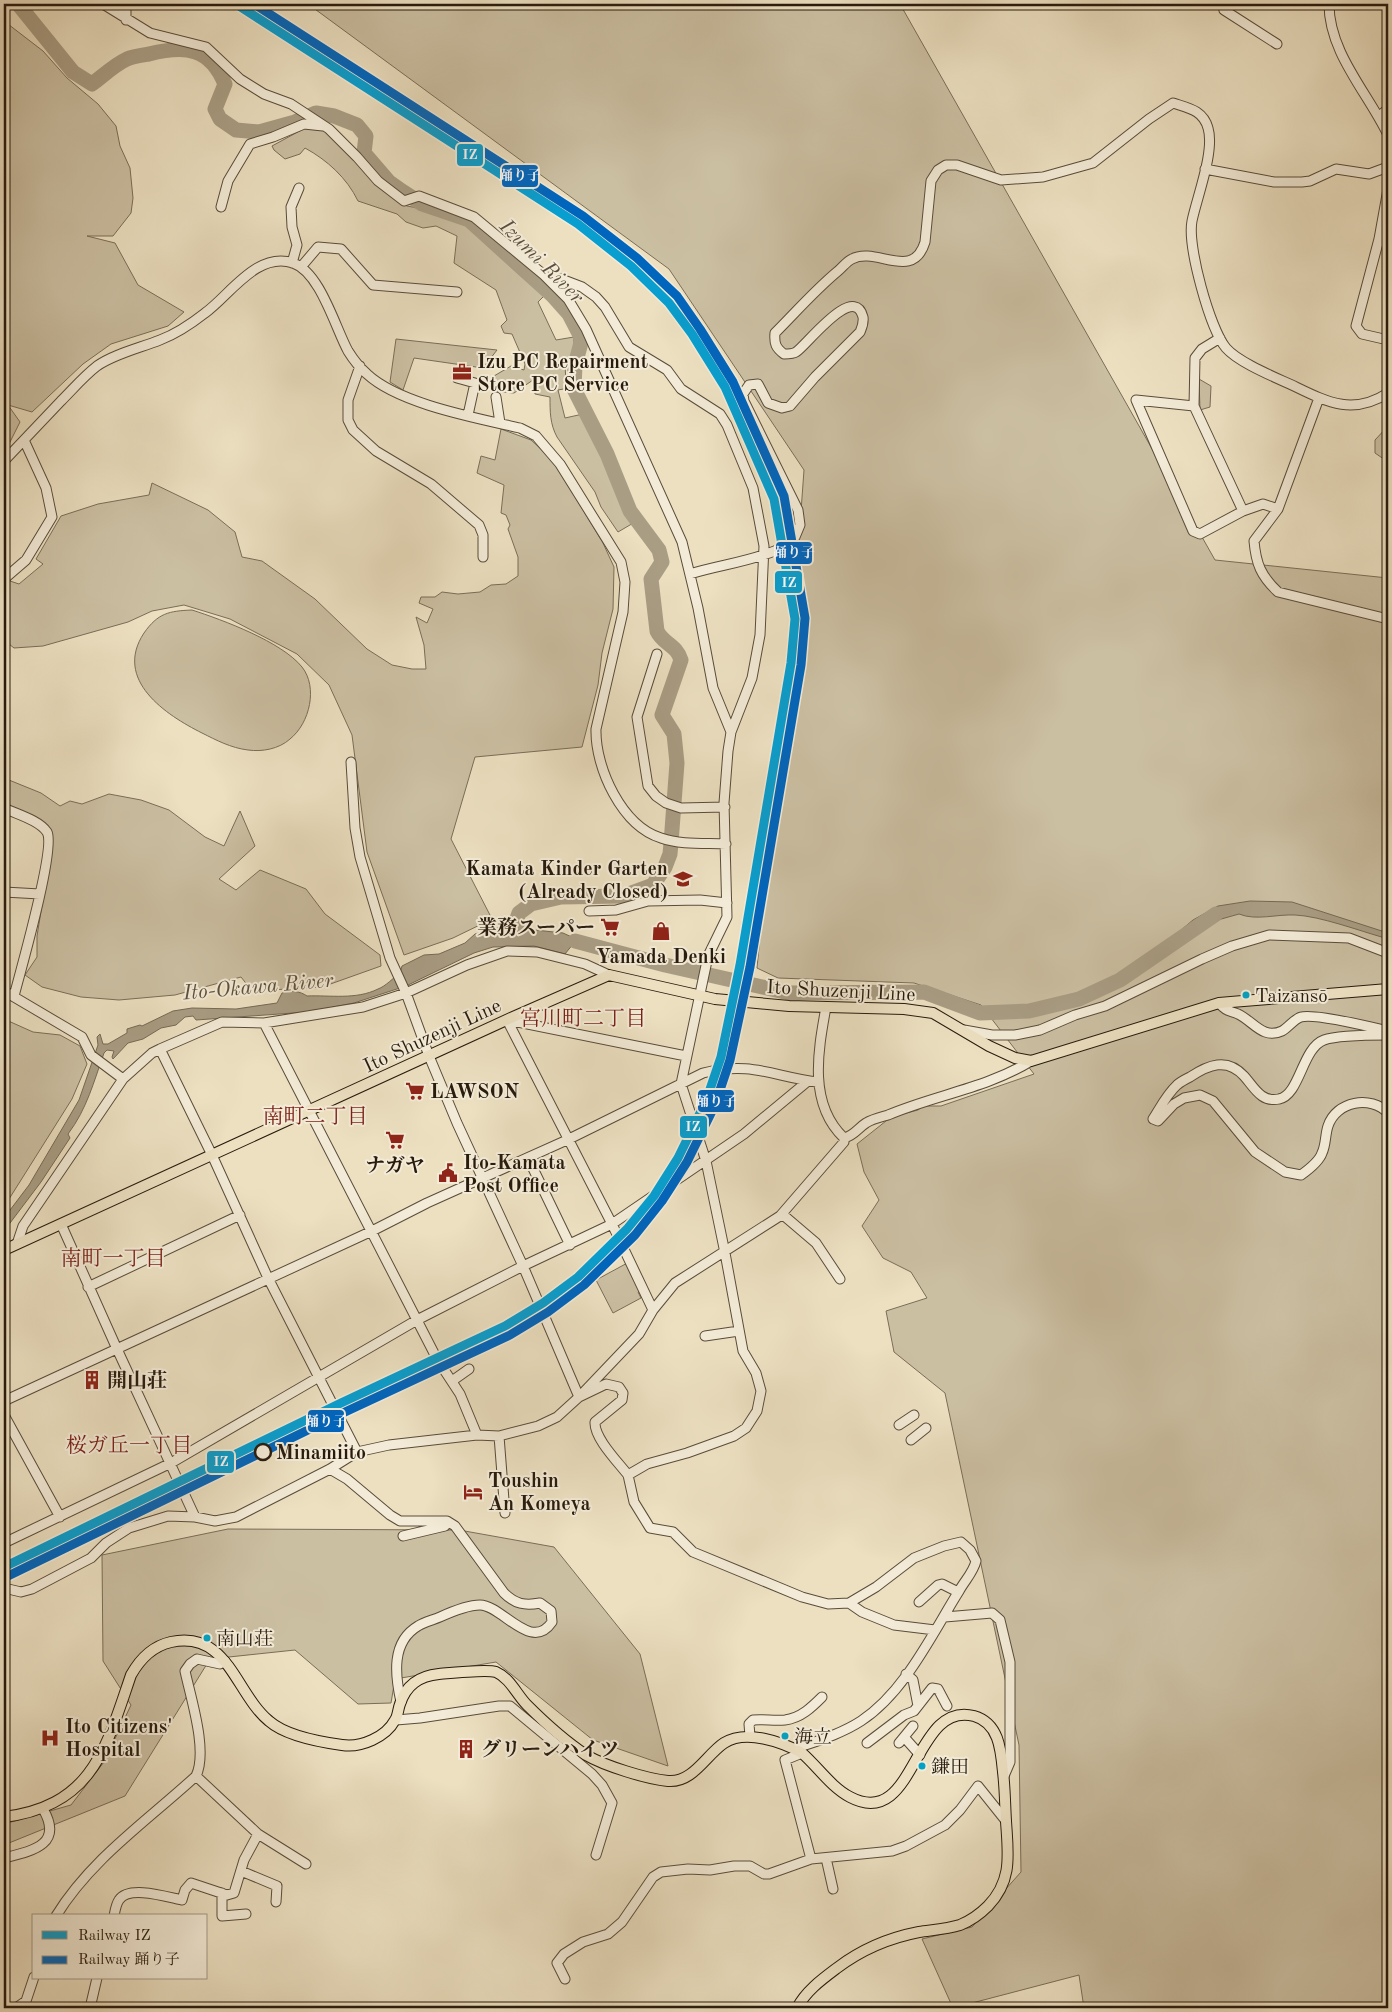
<svg xmlns="http://www.w3.org/2000/svg" width="1392" height="2012" viewBox="0 0 1392 2012" font-family="'Old Standard TT','Noto Serif JP',serif">
	<style>
		.green { fill: #cbbfa2; stroke: #7a6d58 }
		.water { fill: #a99d84; stroke: #756954 }
		.lines { fill: none; stroke-linecap: round; stroke-linejoin: round }
		.river { stroke: #a99d84; stroke-width: 15 }
		.minor-casing { stroke: #594c3a; stroke-width: 11 }
		.major-casing { stroke: #281b0d; stroke-width: 12 }
		.minor { stroke: #f3ebd7; stroke-width: 9 }
		.major { stroke: #ece0c1; stroke-width: 10 }
		.rail-1-casing { stroke: #f3ebd7; stroke-width: 12 }
		.rail-2-casing { stroke: #f3ebd7; stroke-width: 12 }
		.rail-1 { stroke: #089ecf; stroke-width: 9 }
		.rail-2 { stroke: #0065bd; stroke-width: 9 }
		.bus-dot { fill: #02a2c4; stroke: #f3ebd7; stroke-width: 2 }
		.stop-dot { fill: #f3ebd7; stroke: #281b0d; stroke-width: 2.5 }
		.labels { text-anchor: middle; stroke-width: 4; stroke-linejoin: round; paint-order: stroke }
		.bus-label { font-size: 19px; fill: #281b0d; stroke: #f3ebd7; text-anchor: start }
		.poi-label { font-size: 20px; font-weight: bold; fill: #281b0d; stroke: #f3ebd7; text-anchor: start }
		.street-label { font-size: 20px; fill: #281b0d; stroke: #f3ebd7 }
		.stop-label { font-size: 20px; font-weight: bold; fill: #281b0d; stroke: #f3ebd7; text-anchor: start }
		.water-label { font-size: 21px; font-style: italic; fill: #5c4f3d; stroke: #f3ebd7 }
		.neighbourhood-label { font-size: 21px; fill: #7a1f14; stroke: #f3ebd7 }
		.line-badge { stroke: #f3ebd7; stroke-width: 2 }
		.badge-label { font-size: 14px; text-anchor: middle; font-weight: bold; fill: #fff }
	</style>
	<rect width="100%" height="100%" fill="#ece0c1"/>
	<filter id="stains"><feTurbulence type="fractalNoise" baseFrequency=".004" numOctaves="4"/><feColorMatrix values="0 0 0 0 .2 0 0 0 0 .09 0 0 0 0 .02 0 0 0 .5 -.17"/></filter>
	<radialGradient id="worn" r=".72"><stop offset=".6" stop-color="#630" stop-opacity="0"/><stop offset="1" stop-color="#630" stop-opacity=".3"/></radialGradient>
	<path class="green" d="M308,4H900L1215,560L1388,578V2008H1084L1079,1975L953,2008L922,1939L972,1927L1021,1872L1019,1745L945,1393L894,1352L886,1311L927,1298L911,1272L883,1258L862,1226L879,1200L864,1172L857,1144L891,1117L918,1110L923,1106H941L1034,1074L981,1005L914,983L778,978L757,968L800,525L804,470L669,269Z
		M4,21L43,51L67,78L98,104L116,126L120,146L130,168L133,198L131,213L113,236H87L115,243L138,285L184,312L168,326L111,344L83,364L32,412L8,405L20,422L4,454Z
		M315,127L329,133L398,201L407,206L439,212L467,222L546,294L538,302L556,340L574,337V352L565,365L566,382L569,388L558,390L565,418L583,414L626,509L635,522L618,532L601,507L595,492L557,437C550,424 550,412 550,397L535,394L533,380L514,393L493,391L490,383L494,376L511,366L524,370L525,364L512,334L504,333L501,326L507,320L496,290L454,263L457,236L436,226L423,228L406,222L397,214L358,201C347,178 327,160 305,148L300,154L285,159L274,150L272,146L305,128Z
		M396,339L497,350L483,368L414,358L403,390L390,382Z
		M1199,379L1211,386L1210,407L1200,410Z
		M1388,426V462L1375,453V440Z
		M501,429L531,440L542,450L557,467L603,543L614,567L613,609L602,653L598,685L582,747L475,757L451,839L492,919L453,938L404,955L367,852L352,735L329,685L297,654L230,619L184,605L152,611L128,622L43,646L14,648L4,640V586L10,581L19,584L43,564L36,559L61,516L98,504L149,495L152,483L208,510L235,532L242,557L262,561L315,599L367,649L392,665L412,669H426L424,645L416,617L427,623L433,609L419,603L421,597H435L442,592L458,594L480,592L491,585L506,584L518,576V557L508,529L510,525L506,515L501,513L504,485L477,473L481,456L495,460Z
		M192,610C223,620 282,642 302,667C318,687 310,723 290,739C279,749 262,752 248,750C231,748 216,740 202,733C166,715 113,680 144,633C158,613 169,611 192,610Z
		M4,778L41,793L60,806L70,801L82,804L109,794L141,800L169,810L205,837L224,846L240,811L255,846L219,879L236,890L260,870L306,889L325,914L380,955L381,966L322,987L252,991L241,977L175,995L119,1000L81,997L42,987L25,975L37,957V936L52,843L50,831L4,806Z
		M4,1019L33,1032L60,1035L80,1046L87,1064L72,1099L4,1207Z
		M631,1261L645,1288L638,1292L641,1298L613,1313L596,1280Z
		M228,1529L459,1530L554,1547L640,1654L668,1766L593,1740L496,1662L395,1679L391,1703L358,1704L295,1650L210,1659L125,1796L4,1845V1824L71,1805L104,1762L131,1705L103,1661L102,1555Z"/>
	<path class="water" d="M1250,901L1292,902L1388,933V941L1385,938C1360,931 1320,916 1295,915C1277,914 1256,921 1239,914L1193,927L1173,948L1181,930L1193,920L1218,906Z
		M507,924H525L535,930L563,933L600,950L573,944L565,954L534,946L493,947L474,953L406,986L354,1003L307,1012L196,1020L193,1016L185,1017L176,1025L161,1028L143,1039L128,1043L113,1059L112,1057L114,1051L107,1050L104,1053C94,1081 87,1109 68,1134L70,1138L41,1182L4,1231V1218L29,1185L79,1100L98,1045L97,1037L100,1034L103,1044H108L127,1033V1029L140,1025L142,1026L173,1011L192,1008L236,1009L277,1003L282,993C290,990 300,991 307,996C330,995 356,1000 378,989C386,986 393,978 400,973L402,966L424,955L439,954L465,943L475,934L497,928Z"/>
	<g class="lines">
		<path class="river" d="M18,4L73,72L92,84C103,76 114,65 127,59C133,56 142,55 149,54C185,45 210,47 225,84L215,109L220,119L236,130L259,132L295,122L316,113L334,116L357,125L366,136L364,153L389,182L399,189L422,204L469,220L553,296L569,314L582,339L575,365L574,389L607,454L630,511L659,550L662,562L651,579L657,631C663,644 677,645 681,660L662,715L674,734L677,763L671,843L670,854L665,867L653,885L623,896L561,897L531,904L519,913L511,935
			M575,941L665,965L789,993L924,992L980,1013L1029,1011L1079,999L1120,980L1216,914"/>
		<g class="minor-casing">
			<path id="minor" d="M103,4L150,33L206,47L240,79L264,94L291,104L329,129L357,157L378,181L404,201L419,196L474,217L544,275L568,299L586,329L682,542L698,608L713,688L731,732
				M1227,4L1224,10L1277,44
				M1329,4C1329,53 1368,93 1388,135
				M126,20V4
				M1379,116L1388,109
				M1205,169L1274,182H1302L1310,181L1336,169L1369,174L1388,167
				M1388,189L1379,239L1356,326L1362,334L1388,340
				M221,207L228,181L250,144L273,137L304,124L323,126
				M292,263L297,245L292,227L291,207L299,188
				M301,267L318,247L341,249L373,285L457,292
				M554,284L561,279L582,287L596,297L605,307L629,347L667,370L681,389L720,414L727,425L753,488L764,546L760,635L752,678L731,732L728,751L724,803L727,917L708,956L681,1084L706,1161L725,1253L743,1351L756,1373L761,1391L757,1411L746,1428L734,1436L687,1453L647,1464L628,1475L634,1502L650,1528L673,1532L693,1552L802,1597L828,1604L849,1603L876,1587L914,1558L944,1546L961,1542L970,1550L976,1561C973,1573 965,1580 959,1591C932,1634 905,1692 861,1721C841,1734 817,1741 794,1749
				M1220,338L1202,349L1195,358L1194,406L1243,511
				M360,366L348,400V420L353,430L376,451L431,484L479,525L483,535V557
				M457,378L475,383L468,415
				M496,397L500,423
				M1319,398L1278,509L1254,541C1256,564 1261,576 1278,592L1388,619
				M1194,406L1136,400L1193,531L1200,534L1243,511L1263,504L1278,509
				M4,461C23,441 42,421 61,401C73,389 84,376 97,366C114,354 140,348 160,340C176,334 191,324 205,313C230,295 257,251 293,263C320,272 335,327 348,351C353,359 360,368 367,374C399,404 477,418 520,428L536,436L560,464L621,562L625,582L623,612L596,729C595,768 622,826 661,838C681,845 705,843 726,844
				M785,547L795,537L800,525L798,510L744,401L743,394L749,385L758,384L768,403L782,408L790,406L815,377L860,332C862,327 864,323 863,317C854,282 806,346 796,352C793,354 788,354 784,354C776,348 774,344 775,333C796,312 815,290 838,271C842,268 847,261 852,259C876,246 913,282 925,242L931,181L938,170L946,165H957L1001,180L1043,177L1093,163L1149,119L1173,103C1188,108 1203,110 1208,128C1215,151 1197,197 1192,221C1187,246 1210,329 1226,348C1239,363 1277,378 1296,387C1329,403 1354,415 1388,393
				M690,574C719,565 749,562 777,550
				M4,579L26,560L52,517L46,488L24,440
				M657,654L637,717L648,786L656,796L666,803L681,808L725,807
				M351,762L355,828L360,857L390,958L406,993L429,1056L457,1123L523,1266L579,1397L606,1384L619,1387L623,1393L622,1400L595,1422C594,1438 618,1462 628,1475
				M4,808C16,814 39,820 47,832C56,847 20,973 14,996
				M4,892L40,894
				M589,911L616,910L648,901L700,900L727,903
				M4,991L82,1037L91,1055L123,1079
				M1219,1003C1227,1012 1228,1010 1238,1014C1253,1021 1263,1040 1282,1031C1288,1028 1294,1019 1301,1017C1315,1013 1371,1027 1388,1031
				M826,1007C818,1051 808,1104 844,1138
				M507,1020L612,1224L653,1310
				M507,1020L686,1056
				M264,1023L437,1359L460,1394L477,1435
				M964,1030L992,1035H1015L1040,1030L1075,1015L1105,1006L1202,959L1232,946L1269,935L1349,938L1388,953
				M1388,1035C1372,1035 1338,1035 1324,1040C1302,1048 1300,1095 1279,1099C1261,1103 1254,1087 1244,1076C1227,1057 1208,1065 1190,1077C1186,1079 1180,1082 1177,1085C1167,1094 1160,1108 1153,1119L1158,1121L1174,1104L1184,1098L1200,1095L1213,1101L1255,1152L1285,1172L1301,1175C1308,1170 1319,1162 1322,1153C1326,1145 1325,1135 1328,1126C1336,1101 1371,1095 1388,1113
				M160,1049L212,1155L268,1278L357,1452
				M528,1158L570,1245
				M782,1214L816,1243L840,1279
				M61,1224L117,1349L195,1517
				M17,1244L23,1226L123,1079L152,1053L160,1049L222,1022L264,1023L363,1007L406,993L467,965L507,951L537,952L585,964L609,975
				M88,1287L240,1215
				M705,1336L739,1331
				M452,1381L469,1369
				M4,1401L372,1231L427,1203L567,1140L703,1073C751,1061 772,1076 817,1082
				M4,1415L60,1517
				M899,1425L914,1415
				M499,1436L505,1513
				M911,1440L926,1428
				M330,1469L347,1479L390,1515L400,1521H447L455,1526L504,1593C515,1604 525,1606 540,1603L551,1611L552,1622C531,1653 502,1605 480,1605C467,1605 451,1612 440,1617C433,1620 424,1622 418,1626C391,1642 395,1675 401,1702
				M403,1536L445,1526
				M4,1543L171,1463L417,1320L523,1266L612,1224L744,1134L808,1081
				M4,1588L21,1592L32,1589L91,1558L106,1543L129,1528L168,1516L195,1517L215,1521L236,1517L330,1469L357,1452L389,1445L477,1435L499,1436L538,1426L557,1417L579,1397L639,1334L653,1310L675,1283L780,1216L844,1142V1138C854,1136 858,1128 866,1123C872,1119 881,1117 888,1115C935,1095 987,1088 1031,1061
				M919,1602L938,1585L942,1584L958,1592
				M849,1603L862,1612L894,1625L935,1630
				M945,1617L992,1613L1000,1620L1010,1662V1762L1004,1776
				M906,1674L913,1680L918,1706
				M396,1720L420,1718L499,1706H510L592,1774L602,1785L612,1803L596,1855
				M750,1736L749,1724L753,1720C764,1719 774,1721 785,1720C801,1718 812,1707 822,1697
				M904,1737L920,1755
				M867,1743L904,1715L914,1711L932,1688L938,1689L947,1706
				M899,1743L913,1726
				M802,1753L785,1760L811,1859
				M196,1776L258,1834L306,1864
				M4,1858C32,1851 64,1845 43,1809
				M826,1858L833,1889
				M241,1871L277,1886L276,1902
				M222,1893V1916L246,1914
				M56,1916C91,1859 147,1821 196,1776C208,1751 191,1699 185,1671L190,1664L197,1659L220,1664L225,1661
				M114,1916C115,1911 116,1904 119,1900C129,1885 167,1897 182,1900L185,1890L191,1883L227,1895L234,1893L244,1860L258,1834
				M565,1979L557,1963L564,1954L583,1942L608,1934L622,1922L653,1877L661,1872L688,1869L710,1870L734,1866H750L764,1874H769L811,1859L892,1851L906,1846L945,1825L960,1810L978,1786L1006,1821
				M16,2008L26,2001L34,1977
				M90,2008L97,1978"/>
		</g>
		<g class="major-casing">
			<path id="major" d="M4,1250L513,1017L609,975L715,999L789,1006L904,1009L933,1013L989,1046L1015,1058L1031,1061L1219,1003L1388,989
				M4,1817C93,1806 106,1748 131,1675C140,1659 153,1646 171,1642C228,1630 235,1693 269,1721C286,1736 320,1742 342,1745C361,1748 386,1737 395,1720C398,1716 398,1709 400,1704C406,1685 419,1676 439,1674C450,1673 487,1669 496,1672C510,1678 517,1695 527,1705C543,1721 568,1743 586,1755C605,1766 647,1779 668,1781C693,1783 706,1755 724,1743C746,1729 782,1742 802,1753C818,1767 831,1787 850,1797C916,1832 913,1700 974,1716C999,1723 1001,1750 1003,1772C1005,1788 1005,1805 1006,1821C1008,1854 1013,1880 988,1906C980,1914 970,1921 960,1925C947,1929 932,1930 919,1932C888,1938 862,1949 837,1968C821,1980 806,1991 797,2008"/>
		</g>
		<use href="#minor" class="minor"/>
		<use href="#major" class="major"/>
		<g class="rail-1-casing">
			<path id="rail-1" d="M4,1567L341,1403L505,1326L543,1303L578,1277L627,1229L654,1196L678,1158L706,1101L721,1057L740,965L791,663L795,619L774,499L725,387L692,334L669,303L631,266L578,224L236,4"/>
		</g>
		<g class="rail-2-casing">
			<path id="rail-2" d="M8,1576L345,1412L510,1335L548,1312L584,1285L635,1235L662,1201L687,1162L715,1105L730,1060L750,967L801,665L805,618L784,496L733,382L700,329L677,296L637,258L583,216L254,4"/>
		</g>
		<use href="#rail-1" class="rail-1"/>
		<use href="#rail-2" class="rail-2"/>
	</g>
	<defs>
		<g id="office-bare" transform="scale(1.5)"><path d="M-6-3h4V-5.5h4V-3h4V5H-6ZM-1-4.5V-3h2v-1.5ZM-6 0V1H6V0Z" fill="#8f2418" stroke="#f3ebd7" stroke-width="2.5" paint-order="stroke"/></g>
		<g id="school-bare" transform="scale(1.5)"><path d="M0-5L7-2L0 1L-7-2ZM-4 1L0 2.5L4 1V4Q0 6-4 4Z" fill="#8f2418" stroke="#f3ebd7" stroke-width="2.5" paint-order="stroke"/></g>
		<g id="supermarket-bare" transform="scale(1.5)"><path d="M-6-5.5h2.5l.6 2H6L4.5 2H-2.5L-4.4-4H-6ZM-1.5 3.2a1.3 1.3 0 1 0 .1 0ZM3 3.2a1.3 1.3 0 1 0 .1 0Z" fill="#8f2418" stroke="#f3ebd7" stroke-width="2.5" paint-order="stroke"/></g>
		<g id="shop-bare" transform="scale(1.5)"><path d="M-5-2.5h2.3a2.7 3.5 0 0 1 5.4 0H5L5.5 6h-11ZM-1.5-2.5h3a1.5 2.3 0 0 0-3 0Z" fill="#8f2418" stroke="#f3ebd7" stroke-width="2.5" paint-order="stroke"/></g>
		<g id="civic-bare" transform="scale(1.5)"><path d="M-.6-6.5H3V-4.5H.6V-3L4-1V1h2V6H-6V1h2V-1L-.6-3ZM-1.2 2.5V6h2.4V2.5Z" fill="#8f2418" stroke="#f3ebd7" stroke-width="2.5" paint-order="stroke"/></g>
		<g id="building-bare" transform="scale(1.5)"><path d="M-4-6H4V6H1V3H-1V6H-4ZM-2.5-4.3h1.7v1.8h-1.7ZM.8-4.3h1.7v1.8H.8ZM-2.5-1h1.7V.8h-1.7ZM.8-1h1.7V.8H.8Z" fill="#8f2418" stroke="#f3ebd7" stroke-width="2.5" paint-order="stroke"/></g>
		<g id="hotel-bare" transform="scale(1.5)"><path d="M-6-4.5h1.5V1H6V5H4.5V3h-9V5H-6ZM-4 0a1.8 1.8 0 1 1 3.6 0ZM.5 0V-2.5h3Q6-2.5 6 0Z" fill="#8f2418" stroke="#f3ebd7" stroke-width="2.5" paint-order="stroke"/></g>
		<g id="hospital-bare" transform="scale(1.5)"><path d="M-5-5h3v3.5h4V-5h3V5h-3V1.5h-4V5h-3Z" fill="#8f2418" stroke="#f3ebd7" stroke-width="2.5" paint-order="stroke"/></g>
	</defs>
	<g fill-rule="evenodd">
		<use href="#office-bare" x="462" y="372"/>
		<use href="#school-bare" x="683" y="879"/>
		<use href="#supermarket-bare" x="610" y="927"/>
		<use href="#shop-bare" x="661" y="931"/>
		<use href="#supermarket-bare" x="415" y="1091"/>
		<use href="#supermarket-bare" x="395" y="1140"/>
		<use href="#civic-bare" x="448" y="1173"/>
		<use href="#building-bare" x="92" y="1380"/>
		<use href="#hotel-bare" x="473" y="1492"/>
		<use href="#hospital-bare" x="50" y="1738"/>
		<use href="#building-bare" x="466" y="1749"/>
	</g>
	<g class="bus-dot">
		<circle cx="1246" cy="995" r="4.5"/>
		<circle cx="207" cy="1638" r="4.5"/>
		<circle cx="785" cy="1736" r="4.5"/>
		<circle cx="922" cy="1766" r="4.5"/>
	</g>
	<circle class="stop-dot" cx="263" cy="1452" r="8"/>
	<g class="labels">
		<g class="bus-label">
			<text x="1255" y="1002">Taizansō</text>
			<text x="216" y="1645">南山荘</text>
			<text x="794" y="1743">海立</text>
			<text x="931" y="1773">鎌田</text>
		</g>
		<g class="poi-label">
			<text x="477" y="368">Izu PC Repairment<tspan x="477" dy="23">Store PC Service</tspan></text>
			<text x="668" y="875" text-anchor="end">Kamata Kinder Garten<tspan x="668" dy="23">(Already Closed)</tspan></text>
			<text x="595" y="934" text-anchor="end">業務スーパー</text>
			<text x="661" y="963" text-anchor="middle">Yamada Denki</text>
			<text x="430" y="1098">LAWSON</text>
			<text x="463" y="1169">Ito-Kamata<tspan x="463" dy="23">Post Office</tspan></text>
			<text x="395" y="1172" text-anchor="middle">ナガヤ</text>
			<text x="107" y="1387">開山荘</text>
			<text x="488" y="1487">Toushin<tspan x="488" dy="23">An Komeya</tspan></text>
			<text x="65" y="1733">Ito Citizens'<tspan x="65" dy="23">Hospital</tspan></text>
			<text x="481" y="1756">グリーンハイツ</text>
		</g>
		<g class="street-label">
			<text transform="translate(841 990) rotate(3)" y="7">Ito Shuzenji Line</text>
			<text transform="translate(432 1035) rotate(-25)" y="7">Ito Shuzenji Line</text>
		</g>
		<g class="stop-label">
			<text x="276" y="1459">Minamiito</text>
		</g>
		<g class="water-label">
			<text transform="translate(542 261) rotate(45)" y="7">Izumi River</text>
			<text transform="translate(258 986) rotate(-5)" y="7">Ito-Okawa River</text>
		</g>
		<g class="neighbourhood-label">
			<text x="583" y="1025">宮川町二丁目</text>
			<text x="315" y="1123">南町二丁目</text>
			<text x="113" y="1265">南町一丁目</text>
			<text x="129" y="1452">桜ガ丘一丁目</text>
		</g>
	</g>
	<g class="line-badge">
		<rect x="456" y="143" width="28" height="24" rx="5" fill="#089ecf"/>
		<rect x="501" y="164" width="38" height="24" rx="5" fill="#0065bd"/>
		<rect x="775" y="541" width="38" height="24" rx="5" fill="#0065bd"/>
		<rect x="774" y="570" width="29" height="24" rx="5" fill="#089ecf"/>
		<rect x="697" y="1089" width="38" height="24" rx="5" fill="#0065bd"/>
		<rect x="679" y="1115" width="29" height="24" rx="5" fill="#089ecf"/>
		<rect x="307" y="1409" width="38" height="24" rx="5" fill="#0065bd"/>
		<rect x="206" y="1450" width="29" height="24" rx="5" fill="#089ecf"/>
	</g>
	<g class="badge-label">
		<text x="470" y="159">IZ</text>
		<text x="520" y="180">踊り子</text>
		<text x="794" y="557">踊り子</text>
		<text x="789" y="587">IZ</text>
		<text x="716" y="1106">踊り子</text>
		<text x="693" y="1131">IZ</text>
		<text x="326" y="1426">踊り子</text>
		<text x="221" y="1466">IZ</text>
	</g>
	<rect width="1392" height="2012" fill="none" stroke="#ece0c1" stroke-width="20"/>
	<rect x="5" y="5" width="1382" height="2002" fill="none" stroke="#281b0d" stroke-width="2.5"/>
	<rect x="10" y="10" width="1372" height="1992" fill="none" stroke="#281b0d"/>
	<rect x="32" y="1914" width="175" height="65" fill="#f3ebd7" stroke="#a29886"/>
	<rect x="42" y="1931" width="25" height="8" fill="#089ecf" stroke="#a29886"/>
	<text x="78" y="1940" font-size="15" fill="#281b0d">Railway IZ</text>
	<rect x="42" y="1956" width="25" height="8" fill="#0065bd" stroke="#a29886"/>
	<text x="78" y="1964" font-size="15" fill="#281b0d">Railway 踊り子</text>
	<rect width="100%" height="100%" filter="url(#stains)"/>
	<rect width="100%" height="100%" fill="url(#worn)"/>
</svg>
